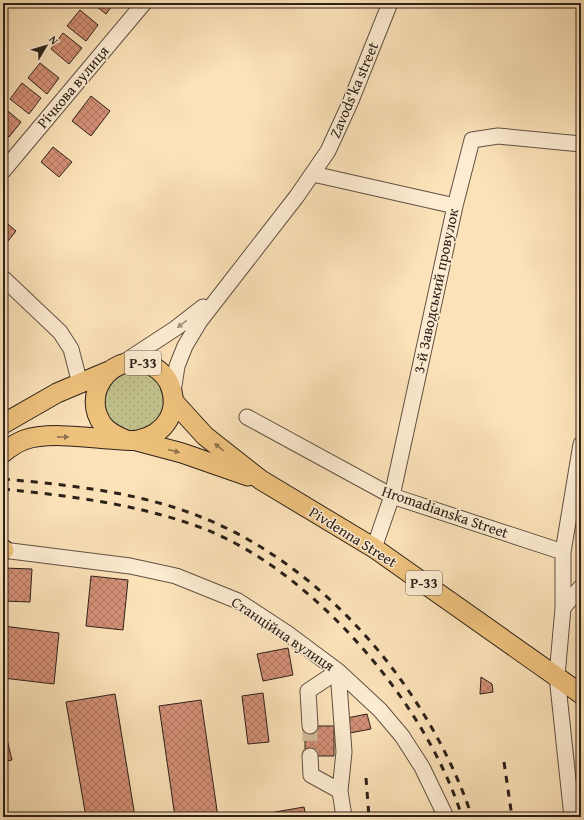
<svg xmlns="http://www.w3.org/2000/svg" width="584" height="820" viewBox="0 0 584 820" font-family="'Gentium Book Plus',serif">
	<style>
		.grass { fill: url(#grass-dots); stroke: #777254 }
		.building { fill: url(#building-cross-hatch); stroke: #2c211a }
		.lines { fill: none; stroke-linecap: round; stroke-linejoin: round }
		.minor-tunnel { stroke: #d2bb99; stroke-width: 15; stroke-dasharray: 15 8; stroke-linecap: butt }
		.minor-casing { stroke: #605142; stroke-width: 17 }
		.major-casing { stroke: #2c211a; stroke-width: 21 }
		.minor { stroke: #fdecd2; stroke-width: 15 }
		.major { stroke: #eec17c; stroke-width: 19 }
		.rail { stroke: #2c211a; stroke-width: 3; stroke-dasharray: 7 7; stroke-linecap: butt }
		.oneway { fill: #9f917f }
		.oneway2 { fill: #8d714b }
		.labels { text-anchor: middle; stroke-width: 3; stroke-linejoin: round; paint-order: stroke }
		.shield { fill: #fdecd2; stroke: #6b5e51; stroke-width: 1 }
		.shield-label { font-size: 14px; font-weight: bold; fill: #2c211a }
		.street-label { font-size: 15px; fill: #2c211a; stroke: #fdecd2 }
	</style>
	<defs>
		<pattern id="grass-dots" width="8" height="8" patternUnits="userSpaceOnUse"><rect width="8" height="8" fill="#c2c28d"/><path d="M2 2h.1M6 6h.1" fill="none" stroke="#a7a679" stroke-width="1.8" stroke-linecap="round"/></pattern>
		<pattern id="building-cross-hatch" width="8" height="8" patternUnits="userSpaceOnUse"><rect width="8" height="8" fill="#d49077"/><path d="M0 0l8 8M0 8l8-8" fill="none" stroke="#ac7561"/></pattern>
	</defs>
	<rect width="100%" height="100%" fill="#fce2b9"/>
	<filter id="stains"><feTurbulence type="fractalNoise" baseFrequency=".005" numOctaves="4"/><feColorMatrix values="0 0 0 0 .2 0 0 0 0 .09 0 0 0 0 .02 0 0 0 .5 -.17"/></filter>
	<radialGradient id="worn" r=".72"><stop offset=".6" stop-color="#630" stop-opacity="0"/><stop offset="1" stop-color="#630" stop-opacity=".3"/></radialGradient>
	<path class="grass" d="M121,364L168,381L159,431L113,434L96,390Z"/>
	<path class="building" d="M92,3H114L106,14Z
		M80,10L98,25L86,41L67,26Z
		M63,33L82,48L69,64L51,49Z
		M40,63L59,78L47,94L28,78Z
		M22,83L41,98L29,114L10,99Z
		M91,96L110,111L91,136L72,121Z
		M3,107L21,122L9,137L3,132Z
		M53,147L72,162L59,177L41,162Z
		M3,220L16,231L4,246L3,245Z
		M3,568L32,569L30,602L3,601Z
		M91,576L128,580L123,630L86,626Z
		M3,626L59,633L54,684L3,678Z
		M288,648L293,675L263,681L257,654Z
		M481,677L492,684L493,692L480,694Z
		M263,693L269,742L248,744L242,696Z
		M115,694L135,817H86L66,702Z
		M201,700L218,817H175L159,706Z
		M367,714L371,729L350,733L347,718Z
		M305,726H334V756H305Z
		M3,731H5L12,760L3,762Z
		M304,807L306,817H276L275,812Z"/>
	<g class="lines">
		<path class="minor-tunnel" d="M310,726V756"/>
		<g class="minor-casing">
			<path id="minor" d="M3,171L144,3
				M313,174L455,206
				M3,278L60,332L71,349L80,384
				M121,364L176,328L203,307
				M173,392L177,366L185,346L200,321L297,196L328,151L350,103L390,3
				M247,417L392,496L563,552
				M374,548L392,496L455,206L472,140L498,136L581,144
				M3,550L130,566L176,576L238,601L287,633L338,671L380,710L402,736L422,767L446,817
				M563,608V552L581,444
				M310,726L308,691L338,671L344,752L340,791
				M310,756L311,775L340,791L344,817
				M572,817L557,676L563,608L581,587"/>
		</g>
		<g class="major-casing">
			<path id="major" d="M175,403L205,436L261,480L374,548L581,694
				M3,424L57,393L109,371
				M137,441L182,453L248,476
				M3,453C9,448 16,443 24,440C46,432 85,437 108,439C117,439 129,442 138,440C166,434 181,410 169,383C165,374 154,365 144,363C109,355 81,395 103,425C109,433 117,436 126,440
				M3,549L4,550"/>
		</g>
		<use href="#minor" class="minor"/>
		<use href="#major" class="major"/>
		<path class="rail" d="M3,479C69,485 139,492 201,517C326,566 430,691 472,817
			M3,489C70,496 138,504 202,528C313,570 427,704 462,817
			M504,762L512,817
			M366,778L369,817"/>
	</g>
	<defs><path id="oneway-solid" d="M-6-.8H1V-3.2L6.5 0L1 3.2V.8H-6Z"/></defs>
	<use class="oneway" href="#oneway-solid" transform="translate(182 324) rotate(143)"/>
	<g class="oneway2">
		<use href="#oneway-solid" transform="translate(63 437) rotate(1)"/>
		<use href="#oneway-solid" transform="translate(219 447) rotate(-141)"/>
		<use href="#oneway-solid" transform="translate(174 451) rotate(15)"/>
	</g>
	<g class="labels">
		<g class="shield">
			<rect x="125" y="351" width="36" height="24" rx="3"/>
			<rect x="406" y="571" width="36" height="24" rx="3"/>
		</g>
		<g class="shield-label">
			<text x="143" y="368">Р-33</text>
			<text x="424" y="588">Р-33</text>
		</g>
		<g class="street-label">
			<text transform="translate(73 87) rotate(-50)" y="5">Річкова вулиця</text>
			<text transform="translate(354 90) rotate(-67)" y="5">Zavods'ka street</text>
			<text transform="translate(436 291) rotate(-78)" y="5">3-й Заводський провулок</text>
			<text transform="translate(445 512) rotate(19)" y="5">Hromadianska Street</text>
			<text transform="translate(353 537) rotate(32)" y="5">Pivdenna Street</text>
			<text transform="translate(283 634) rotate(34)" y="5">Станційна вулиця</text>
		</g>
	</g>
	<rect width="584" height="820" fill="none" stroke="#fce2b9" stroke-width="16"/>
	<rect x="4" y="4" width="576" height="812" fill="none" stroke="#2c211a" stroke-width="2"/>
	<rect x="8" y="8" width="568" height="804" fill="none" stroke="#2c211a"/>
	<g transform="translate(46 46) rotate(52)" stroke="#fdecd2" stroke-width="3" paint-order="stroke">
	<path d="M0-3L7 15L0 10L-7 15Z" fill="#2c211a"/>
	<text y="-6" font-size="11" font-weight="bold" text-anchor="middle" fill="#2c211a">N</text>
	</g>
	<rect width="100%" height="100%" filter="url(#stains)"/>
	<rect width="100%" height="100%" fill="url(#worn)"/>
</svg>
